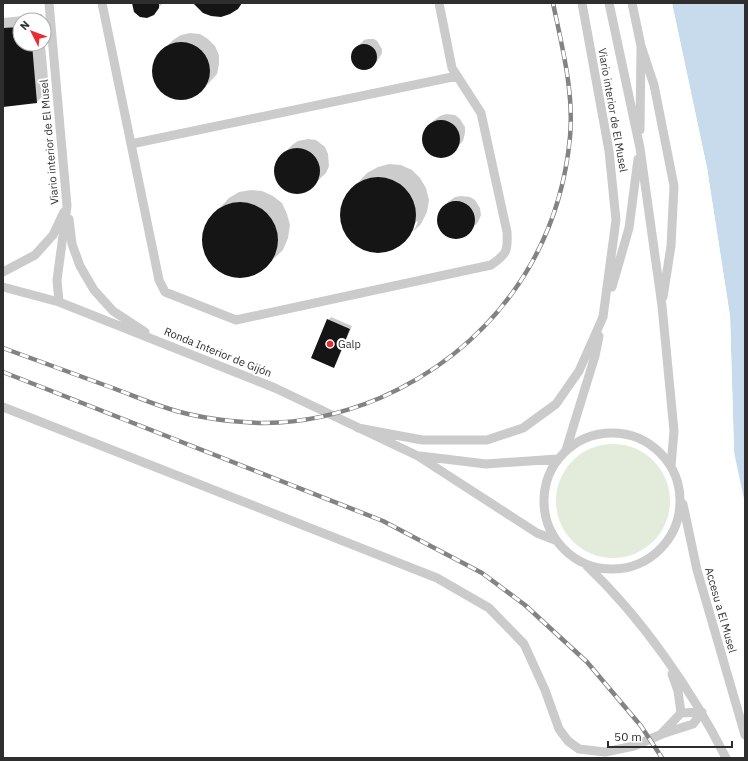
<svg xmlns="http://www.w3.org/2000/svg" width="748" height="761" viewBox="0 0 748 761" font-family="'IBM Plex Sans',sans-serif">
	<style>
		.green { fill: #e3ecdb }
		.water { fill: #c7dbec }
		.pier { fill: #fff }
		.shadow { fill: #0003 }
		.building { fill: #151515 }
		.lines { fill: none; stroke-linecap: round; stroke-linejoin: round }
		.service { stroke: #cbcbcb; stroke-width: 9 }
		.rail-casing { stroke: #838383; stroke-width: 4.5 }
		.rail { stroke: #fff; stroke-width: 3; stroke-dasharray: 9; stroke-linecap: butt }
		.poi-dot { fill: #e72d31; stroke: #fff; stroke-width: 1.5 }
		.labels { text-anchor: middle; stroke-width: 4; stroke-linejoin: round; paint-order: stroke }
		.street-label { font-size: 11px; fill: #2e2e2e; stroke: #fff }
		.poi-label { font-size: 11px; fill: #2e2e2e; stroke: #fff; text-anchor: start }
	</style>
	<rect width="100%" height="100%" fill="#fff"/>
	<path class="green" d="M556 501a57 57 0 1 1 114 0a57 57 0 1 1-114 0Z"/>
	<path class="water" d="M672,3H745V566L734,452L730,316L707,168Z"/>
	<path class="pier" d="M670,3H672L707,168L730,316L734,452L745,504V568L743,566L740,557L732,452L728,316L705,168Z"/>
	<path class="shadow" d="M133,3H163L153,14Z
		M42,14V20H20V44H44V35L49,89L37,102L3,105V18Z
		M190,33L200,34L208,39L215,46L219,55V64L217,74L201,92L193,97L184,100L175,99L167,96L160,90L155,83L153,74L154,65L157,56L173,40L181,35Z
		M368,39H374L377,41L382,49V53L378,60L371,67L363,69L359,68L353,62L352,55L353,52L364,40Z
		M446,114L455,115L460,119L465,127V133L463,141L452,152L446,156H440L434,155L428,152L425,146L423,140L424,133L427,128L433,121L440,116Z
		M308,139L316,140L325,147L328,154L329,166L326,173L308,190L301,193H292L285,190L279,185L276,178L275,170L276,162L292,145L298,141Z
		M389,164L401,165L412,170L420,178L426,188L429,200L427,212L421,224L413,232L418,222L416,221L410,235L399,246L387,251L374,252L361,248L351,240L344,230L341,217L342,205L347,194L367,173L378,167Z
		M251,190L262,191L273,196L282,203L287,214L290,225L288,238L283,250L260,272L248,277L235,278L223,274L212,266L205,255L202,243L203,231L208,220L229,198L239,192Z
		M461,196L470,197L475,200L480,208L481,215L478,222L467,234L461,237L455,238L449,237L443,233L440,228L438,222L439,215L442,209L448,202L455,197Z
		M331,317L352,326L336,364L333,367L328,320Z"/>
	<path class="building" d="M132,3H159V8L154,15L147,18L140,17L134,12Z
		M193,3H242L238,9L230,14L221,17L211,16L203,13Z
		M20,27V44H32L37,103L3,107V28Z
		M152 71a29 29 0 1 1 58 0a29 29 0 1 1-58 0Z
		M351 57a13 13 0 1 1 26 0a13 13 0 1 1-26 0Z
		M422 139a19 19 0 1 1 38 0a19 19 0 1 1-38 0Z
		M274 171a23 23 0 1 1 46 0a23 23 0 1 1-46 0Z
		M340 215a38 38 0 1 1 76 0a38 38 0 1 1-76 0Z
		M437 220a19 19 0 1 1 38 0a19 19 0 1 1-38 0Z
		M202 240a38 38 0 1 1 76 0a38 38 0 1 1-76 0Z
		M327,319L350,329L334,368L311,358Z"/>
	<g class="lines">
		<path class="service" d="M49,3L67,206L57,280L59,302
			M102,3L159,280L165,292L236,320L491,265C507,254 508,251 507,232L481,113L452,68L439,3
			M609,3L640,148L662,306L674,431L671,466
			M632,3L641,46L654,85L674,186L671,246L663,297
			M640,130L641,46
			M131,144L457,76
			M69,219L72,244L80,266L94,290L113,311L145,332
			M3,272L35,255L53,235L64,212
			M3,287L59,302L275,388L418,456L537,533L555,540
			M612,287L629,228L638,159
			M3,407L437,578L489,608L524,644L545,690L559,729L568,741L579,749L605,752L634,746L662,734L693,724L702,712
			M358,428L422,440H487L523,428L556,404L579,371L603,317L616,220L609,151L582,3
			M544 501a68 68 0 1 1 136 0a68 68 0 1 1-136 0Z
			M566,450L595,356L599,336
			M420,456L486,464L557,459
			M683,504L697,570L745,735
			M586,565C641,617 692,690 726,758
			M672,674L678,691L681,713
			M662,733L681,713L702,712"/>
		<g class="rail-casing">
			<path id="rail" d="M3,348C39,361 74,374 110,387C135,396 161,408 188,414C206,418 225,421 244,422C291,426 337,416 380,398C489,350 559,255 570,137C574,91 562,47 553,3
				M3,372L383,521L482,573L525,605L587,662L641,726L662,758"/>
		</g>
		<use href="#rail" class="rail"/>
	</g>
	<circle class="poi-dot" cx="330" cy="344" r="4"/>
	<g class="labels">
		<g class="street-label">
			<text transform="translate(613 110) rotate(80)" y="4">Viario interior de El Musel</text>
			<text transform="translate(49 142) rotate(-95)" y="4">Viario interior de El Musel</text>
			<text transform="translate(218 352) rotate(22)" y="4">Ronda Interior de Gijón</text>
			<text transform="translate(721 610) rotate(74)" y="4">Accesu a El Musel</text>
		</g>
		<g class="poi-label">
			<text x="338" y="348">Galp</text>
		</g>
	</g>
	<rect width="748" height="761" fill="none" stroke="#2e2e2e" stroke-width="8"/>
	<g transform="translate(32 32) rotate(312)"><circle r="19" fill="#ffffff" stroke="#ababab"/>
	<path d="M0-3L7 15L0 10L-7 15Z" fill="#e72d31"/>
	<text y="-6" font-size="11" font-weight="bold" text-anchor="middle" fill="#2e2e2e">N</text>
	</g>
	<path d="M608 741v6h124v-6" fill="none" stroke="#2e2e2e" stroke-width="2"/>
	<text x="614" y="741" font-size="12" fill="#2e2e2e" stroke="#ffffff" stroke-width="3" paint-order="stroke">50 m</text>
</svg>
